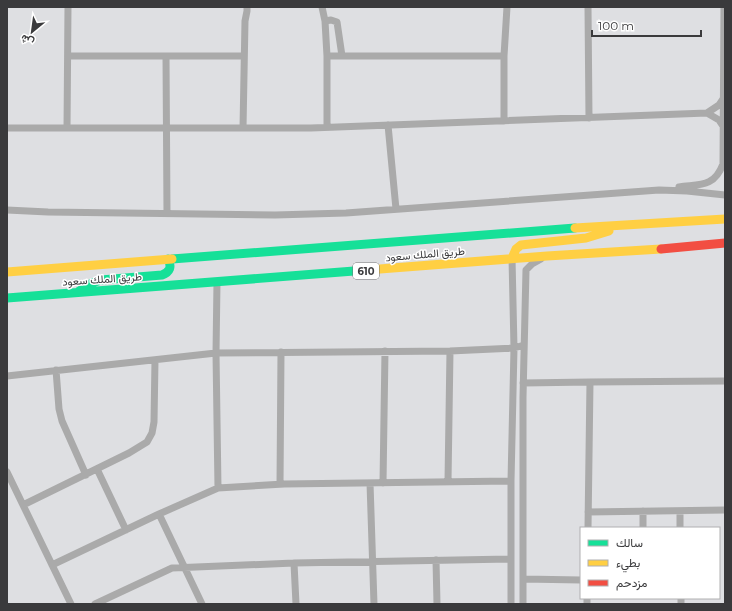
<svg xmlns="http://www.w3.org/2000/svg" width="732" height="611" viewBox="0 0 732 611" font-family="Montserrat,Vazirmatn,sans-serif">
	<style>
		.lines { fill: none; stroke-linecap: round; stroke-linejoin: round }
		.street { stroke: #aaa; stroke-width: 7 }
		.fast { stroke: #16e098; stroke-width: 9 }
		.slow { stroke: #ffcf43; stroke-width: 9 }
		.jam { stroke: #f24e42; stroke-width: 9 }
		.labels { text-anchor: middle; stroke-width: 3; stroke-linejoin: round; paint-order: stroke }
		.shield { fill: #fff; stroke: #757576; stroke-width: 1 }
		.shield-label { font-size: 10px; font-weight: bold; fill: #3a3a3c }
		.street-label { font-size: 11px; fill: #3a3a3c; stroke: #fff }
	</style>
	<rect width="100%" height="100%" fill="#dedfe2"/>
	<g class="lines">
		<path class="street" d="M322,7L325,21L327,56V127
			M588,7L589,118
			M325,21L331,20L337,22L342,56
			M68,56H244
			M166,56L167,213
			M327,56H504
			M707,113L719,105L723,99
			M504,121V56L507,7
			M388,125L396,209
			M7,128H311L707,113L719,120L723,126
			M67,128L68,7
			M243,128L245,21L247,11V7
			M679,187C699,184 714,188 723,164L724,7
			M7,210L48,212L275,215L346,213L659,190L687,191L725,195
			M217,282L216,353L218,488
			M56,370L59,409L62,421L86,475
			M7,376L216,353L450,351L514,348L524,345
			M523,383L590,382L725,381
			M97,469L126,530
			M7,472L71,604
			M448,481L450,351
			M370,483L374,604
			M383,483L385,351
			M280,484L281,352
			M23,505L129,453L147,442L152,433L154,422L155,360
			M643,511V528
			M680,511V528
			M588,512L725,510
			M159,514L202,604
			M588,528L590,382
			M436,560L437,604
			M294,563L296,604
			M52,565L159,514L218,488L284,484L511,481
			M523,579L581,580
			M681,598V604
			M95,604L172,568L294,563L511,559
			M511,604V481L514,348L512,258
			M523,604V397L526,270L532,264L541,259
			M587,604V598"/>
		<path class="fast" d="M172,259L575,228
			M79,291L92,283L101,280L162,275C170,272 172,267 168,259
			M7,298L367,270"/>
		<path class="slow" d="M575,228L725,219
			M512,258L516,249L521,245L586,238L609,231
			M367,270L547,256L661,249
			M7,272L172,259"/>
		<path class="jam" d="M661,249L725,243"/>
	</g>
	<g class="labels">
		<rect class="shield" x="353" y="263" width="26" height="16" rx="3"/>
		<g class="shield-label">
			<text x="366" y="275">610</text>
		</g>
		<g class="street-label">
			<text transform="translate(425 254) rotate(-5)" y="4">طريق الملك سعود</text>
			<text transform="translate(102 279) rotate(-4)" y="4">طريق الملك سعود</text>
		</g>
	</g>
	<rect width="732" height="611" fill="none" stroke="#3a3a3c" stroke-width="16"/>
	<rect x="580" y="527" width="140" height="72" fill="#ffffff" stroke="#b0b0b1"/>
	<rect x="588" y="540" width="20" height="6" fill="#16e098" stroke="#b0b0b1"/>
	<text x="616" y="547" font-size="12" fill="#3a3a3c">سالك</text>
	<rect x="588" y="560" width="20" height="6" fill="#ffcf43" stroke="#b0b0b1"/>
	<text x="616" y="567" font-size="12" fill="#3a3a3c">بطيء</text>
	<rect x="588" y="580" width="20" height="6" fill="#f24e42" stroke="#b0b0b1"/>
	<text x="616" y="587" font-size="12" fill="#3a3a3c">مزدحم</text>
	<g transform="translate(32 32) rotate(209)" stroke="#ffffff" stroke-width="3" paint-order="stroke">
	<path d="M0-3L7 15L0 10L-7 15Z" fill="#3a3a3c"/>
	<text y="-6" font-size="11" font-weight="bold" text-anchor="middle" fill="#3a3a3c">ش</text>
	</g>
	<path d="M592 30v6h109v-6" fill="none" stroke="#3a3a3c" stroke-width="2"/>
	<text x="598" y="30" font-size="12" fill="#3a3a3c" stroke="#ffffff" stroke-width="3" paint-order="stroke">100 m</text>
</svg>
